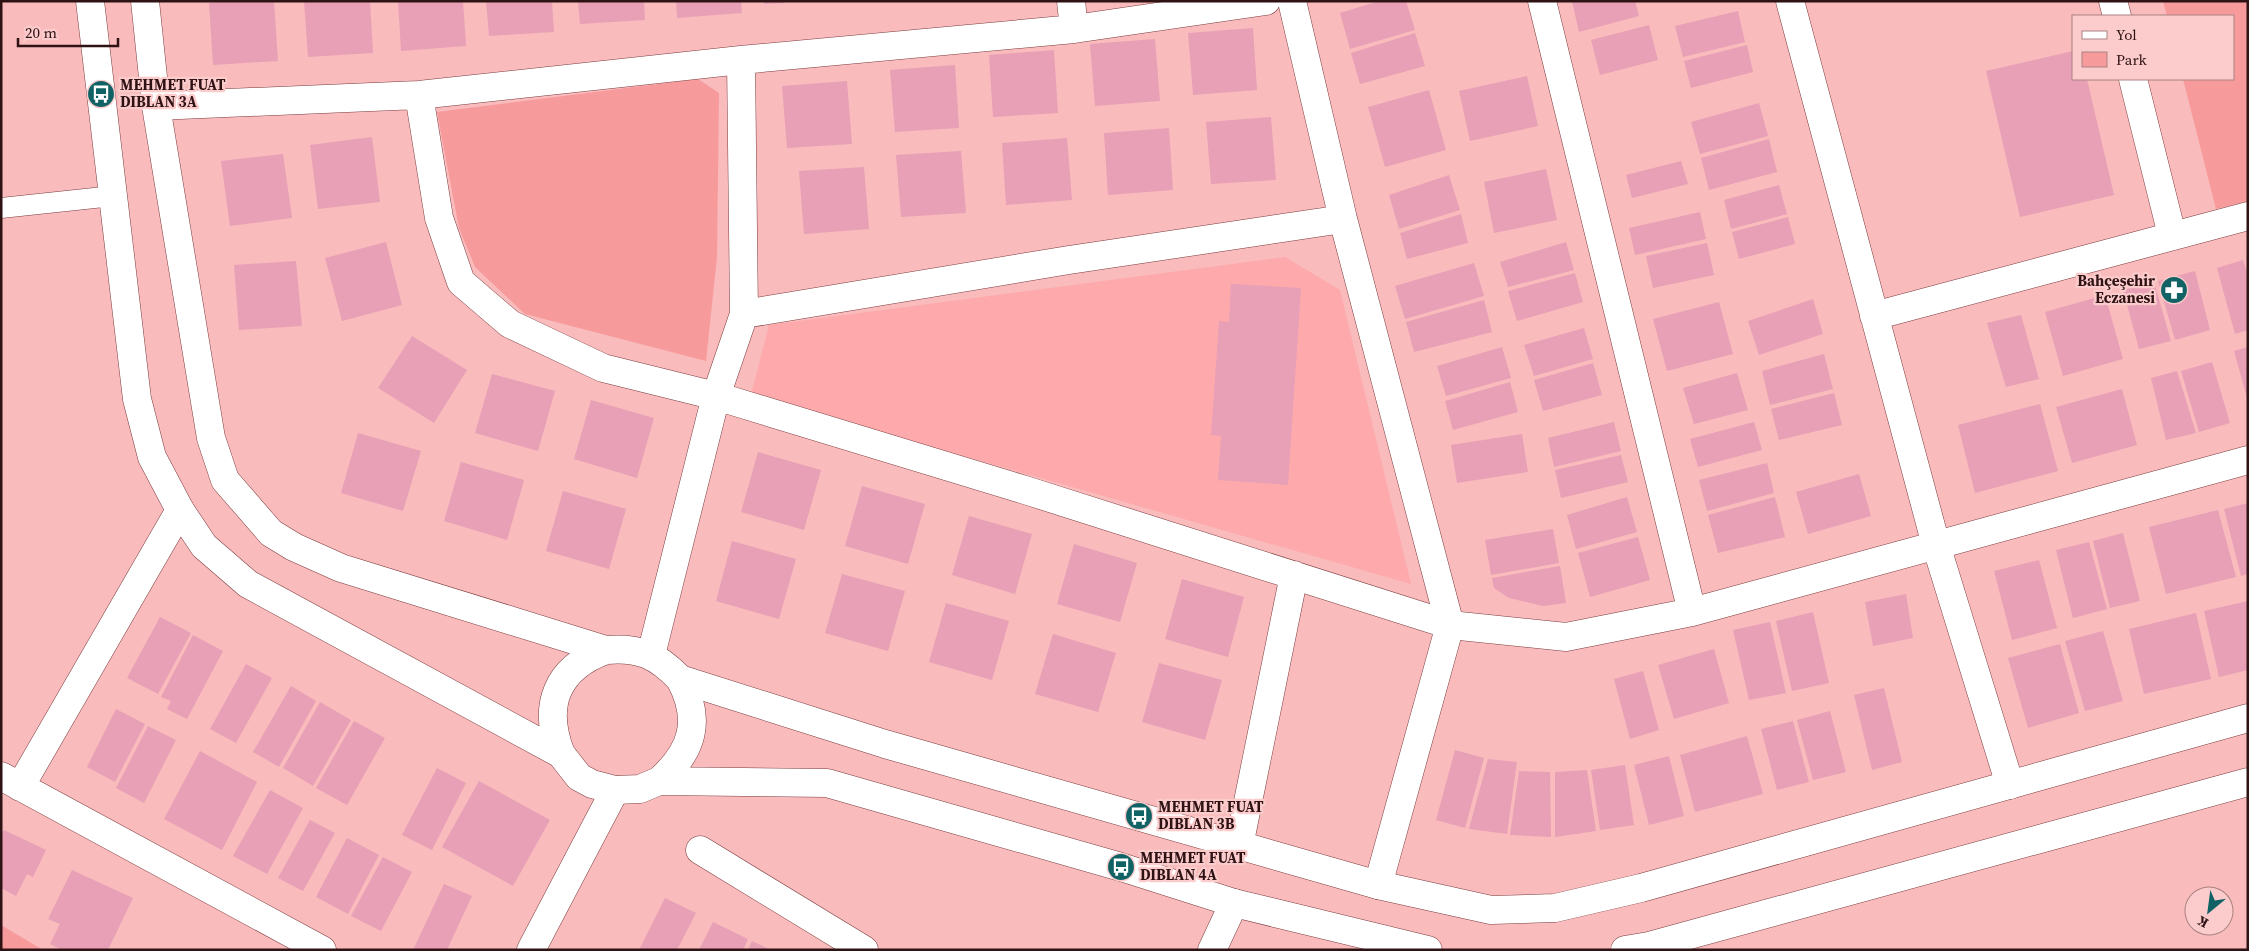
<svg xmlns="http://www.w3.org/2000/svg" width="2249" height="951" viewBox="0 0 2249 951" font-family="'Source Serif 4',serif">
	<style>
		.built { fill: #fea9ab }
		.green { fill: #f79a9c }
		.building { fill: #e8a0b7 }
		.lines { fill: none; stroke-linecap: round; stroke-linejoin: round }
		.service-casing { stroke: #7c3c3f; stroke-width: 21 }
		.minor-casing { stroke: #7c3c3f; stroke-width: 29 }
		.secondary-casing { stroke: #7c3c3f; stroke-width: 29 }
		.service { stroke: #fff; stroke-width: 20 }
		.minor { stroke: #fff; stroke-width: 28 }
		.secondary { stroke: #fff; stroke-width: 28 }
		.labels { text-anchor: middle; stroke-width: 4.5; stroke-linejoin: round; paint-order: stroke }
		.poi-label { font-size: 15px; font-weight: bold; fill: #2e1214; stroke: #fccccc; text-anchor: start }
	</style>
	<rect width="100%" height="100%" fill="#f9bbbb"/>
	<path class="built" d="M1285,257L1340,290L1411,584L751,395L769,325Z"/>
	<path class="green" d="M2163,1H2248V201L2216,209L2183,79H2233V16H2167Z
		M698,79L719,93L717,257L706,361L525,314L475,267L459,228L437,112Z
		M1,925L43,950H1Z"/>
	<path class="building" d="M234,1H274L278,61L213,65L209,3Z
		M304,1H370L373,53L308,57Z
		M398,1H463L466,46L401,51Z
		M486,1H552L554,32L489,36Z
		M578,1H644L645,20L580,24Z
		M676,1H741L742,13L677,18Z
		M764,1H785V3L764,4Z
		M1379,1H1406L1415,30L1350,49L1340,13Z
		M1572,1H1635L1639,16L1579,32Z
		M1738,11L1745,42L1683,57L1675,26Z
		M1649,25L1658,60L1600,75L1591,40Z
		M1253,28L1257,90L1193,95L1188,33Z
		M1415,33L1425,66L1360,84L1351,53Z
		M1155,39L1160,101L1095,106L1090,44Z
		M1747,45L1753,72L1691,88L1684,61Z
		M1054,50L1058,113L993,117L989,55Z
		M2073,51V79H2087L2114,195L2020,217L1986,71Z
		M955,65L959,128L895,132L890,70Z
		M1527,76L1538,126L1470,141L1459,91Z
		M847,81L852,144L787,148L782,86Z
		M1429,90L1446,150L1385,167L1368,107Z
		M1759,103L1768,136L1700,154L1691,122Z
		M1271,117L1276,180L1211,184L1206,122Z
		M1169,128L1173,190L1108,195L1104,133Z
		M372,137L380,202L318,209L310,145Z
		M1067,138L1072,200L1006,205L1002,143Z
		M1769,139L1777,172L1709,190L1701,158Z
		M961,151L966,213L901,217L896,155Z
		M283,154L292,218L230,226L221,161Z
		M1681,161L1688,184L1632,198L1626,175Z
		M864,167L869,229L804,234L799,171Z
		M1546,169L1557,220L1494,233L1484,182Z
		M1449,175L1460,210L1399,229L1389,195Z
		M1779,185L1787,214L1731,229L1724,200Z
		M1700,212L1706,239L1635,255L1629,228Z
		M1461,214L1468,243L1407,259L1400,233Z
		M1788,217L1795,244L1739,259L1732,232Z
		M386,242L402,305L342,321L325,258Z
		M1566,242L1574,270L1508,287L1500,262Z
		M1707,243L1714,275L1653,288L1646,256Z
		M2243,260L2248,275V330L2235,334L2217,268Z
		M296,261L302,326L239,330L234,265Z
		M1474,263L1484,296L1405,319L1395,286Z
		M2195,271L2210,330L2175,340L2158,281Z
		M1575,273L1583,302L1517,321L1508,291Z
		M2154,282L2171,341L2139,349L2123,290Z
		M1231,284L1301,288L1288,485L1218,480L1221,436L1211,435L1219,321L1229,322Z
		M2105,295L2123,359L2063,376L2045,312Z
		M1813,299L1823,334L1759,355L1748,321Z
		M1484,300L1492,332L1414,352L1406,322Z
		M1719,302L1733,354L1667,371L1653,319Z
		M2021,315L2039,379L2006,387L1987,323Z
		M1584,328L1593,359L1534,376L1524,345Z
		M412,336L467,370L434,423L378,388Z
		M1502,347L1511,378L1446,396L1437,366Z
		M2248,347V398H2247L2234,351Z
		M1824,354L1833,389L1770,405L1762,371Z
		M2212,362L2230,423L2199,432L2181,371Z
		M1593,363L1602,395L1543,411L1534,380Z
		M2177,371L2196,433L2166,440L2151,378Z
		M1737,373L1748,410L1694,424L1683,388Z
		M492,374L555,391L538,451L475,433Z
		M1510,382L1518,412L1453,430L1445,401Z
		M2122,389L2137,445L2072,463L2056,407Z
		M1834,393L1842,425L1779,440L1771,409Z
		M591,400L654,418L637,478L574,459Z
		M2040,404L2058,471L1975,493L1958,425Z
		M1614,422L1621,451L1554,467L1548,438Z
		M1754,422L1762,450L1698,467L1690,439Z
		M358,433L421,451L403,511L341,493Z
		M1522,434L1528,472L1457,483L1451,445Z
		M758,452L821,470L804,530L741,512Z
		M1621,455L1628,482L1561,498L1555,470Z
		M461,462L524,480L507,540L444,521Z
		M1767,463L1774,493L1707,511L1699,480Z
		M1859,474L1871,516L1808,534L1796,492Z
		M862,486L925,504L908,564L845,546Z
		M563,491L626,509L609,569L546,551Z
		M1627,497L1637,532L1576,549L1567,515Z
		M1775,497L1785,537L1718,553L1708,515Z
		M2248,503V574L2241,576L2224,509Z
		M2218,510L2236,577L2166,594L2149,527Z
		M969,516L1032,534L1015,594L952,575Z
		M1553,529L1559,563L1491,575L1485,540Z
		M2123,533L2140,601L2110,608L2093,541Z
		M1638,537L1650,580L1590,597L1578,553Z
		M732,541L796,559L779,619L716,601Z
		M2089,542L2107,609L2073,618L2056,550Z
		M1074,544L1137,563L1120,622L1057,604Z
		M2039,560L2057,628L2012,640L1994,571Z
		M1560,566L1566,603L1543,606L1509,598L1494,588L1492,578Z
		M842,574L905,591L888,651L825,633Z
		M1182,579L1244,597L1228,657L1165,639Z
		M1906,594L1913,638L1873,646L1865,602Z
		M2248,601V670L2219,677L2204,611Z
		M946,603L1009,621L992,680L929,662Z
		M1813,612L1829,683L1792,691L1776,621Z
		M2196,613L2211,679L2144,694L2129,629Z
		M160,617L191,633L158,694L127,678Z
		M1770,622L1786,693L1749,700L1733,630Z
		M2103,631L2123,701L2085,711L2065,641Z
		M1053,634L1116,653L1098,712L1035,694Z
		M193,635L223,651L187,719L167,709L171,701L161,697Z
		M2060,644L2079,713L2028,728L2008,658Z
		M1714,649L1729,703L1674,719L1658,665Z
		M1159,663L1222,680L1205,740L1142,722Z
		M246,664L272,678L236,743L210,729Z
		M1643,671L1659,730L1630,739L1614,679Z
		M291,686L316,701L279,767L253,752Z
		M1884,688L1902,762L1872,770L1854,695Z
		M320,702L351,720L313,786L283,768Z
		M116,709L145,724L115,782L87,767Z
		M1830,711L1846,772L1813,780L1797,720Z
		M354,721L385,738L347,805L316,788Z
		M1793,721L1809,782L1777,790L1761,729Z
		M148,726L176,740L144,803L116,788Z
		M1747,736L1763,794L1695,812L1680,755Z
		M1455,750L1484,758L1465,828L1436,820Z
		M200,751L257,782L222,850L164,819Z
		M1669,756L1684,816L1649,825L1634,765Z
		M1488,759L1517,762L1507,834L1469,829Z
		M1625,765L1634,825L1600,830L1591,770Z
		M437,768L466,783L432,850L402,835Z
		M1587,770L1596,831L1555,837V772Z
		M1519,771L1550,772L1551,837L1510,835Z
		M479,781L550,820L513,886L442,847Z
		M270,790L303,808L267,874L233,856Z
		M310,820L335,833L303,891L278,878Z
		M4,830L46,850L33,877L27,874L16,896L1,888V835Z
		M347,838L379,855L348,914L316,897Z
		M383,857L412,872L381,931L351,916Z
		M72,870L133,898L108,950H62L50,944L60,924L48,919Z
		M444,884L472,896L447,950H413Z
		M665,898L696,913L677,950H639Z
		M713,922L748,939L743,950H699Z
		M752,941L771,950H748Z"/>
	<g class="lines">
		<g class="service-casing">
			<path id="service" d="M1,208L113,196"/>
		</g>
		<g class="minor-casing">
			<path id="minor" d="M1071,1L1074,29
				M1292,1L1343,219L1450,625L1378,885
				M1542,1L1692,612
				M1790,1L1936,545L2010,785
				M2113,1L2117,16
				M2133,79L2172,235
				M419,95L439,218L461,282L510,324L603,368L716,396L1025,490L1450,625L1566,637L1692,612L2248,460
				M156,106L419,95L741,60L1074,29L1266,1
				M744,314L1069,260L1343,219
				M1874,316L2248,216
				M651,655L716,396L744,314L741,60
				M1,776L322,950
				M20,787L180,510
				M1239,846L1294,575
				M700,850L864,950
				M531,950L615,790
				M1212,950L1234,903"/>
		</g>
		<g class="secondary-casing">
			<path id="secondary" d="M90,1L137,399L152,457L180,510L204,546L248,584L561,754L579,777L592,784L615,790L640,789L659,781L827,783L1121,867L1234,903L1428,950
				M145,1L156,106L211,438L225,480L271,533L294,547L341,568L606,650C639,647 657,655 680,679L885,744L1378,885L1491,910L1555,908L1641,888L2248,718
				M561,754C542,706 556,668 606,650
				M659,781C693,751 702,720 680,679
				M1625,950L1649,946L2248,782"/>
		</g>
		<use href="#service" class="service"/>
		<use href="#minor" class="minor"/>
		<use href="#secondary" class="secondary"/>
	</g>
	<defs>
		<g id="bus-disc" transform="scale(1.4375)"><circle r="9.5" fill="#116265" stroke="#fccccc"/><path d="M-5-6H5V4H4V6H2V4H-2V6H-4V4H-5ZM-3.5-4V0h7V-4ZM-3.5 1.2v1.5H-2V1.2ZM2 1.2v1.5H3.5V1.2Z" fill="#fff"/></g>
		<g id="pharmacy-disc" transform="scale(1.4375)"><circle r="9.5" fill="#116265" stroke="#fccccc"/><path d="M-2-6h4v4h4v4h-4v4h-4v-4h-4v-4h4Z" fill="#fff"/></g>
	</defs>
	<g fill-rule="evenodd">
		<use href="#bus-disc" x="101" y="94"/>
		<use href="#pharmacy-disc" x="2174" y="290"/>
		<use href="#bus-disc" x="1139" y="816"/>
		<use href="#bus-disc" x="1121" y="867"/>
	</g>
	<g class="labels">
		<g class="poi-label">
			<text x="120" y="90">MEHMET FUAT<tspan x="120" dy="17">DIBLAN 3A</tspan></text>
			<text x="2155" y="286" text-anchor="end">Bahçeşehir<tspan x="2155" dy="17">Eczanesi</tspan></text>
			<text x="1158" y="812">MEHMET FUAT<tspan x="1158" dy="17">DIBLAN 3B</tspan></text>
			<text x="1140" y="863">MEHMET FUAT<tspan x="1140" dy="17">DIBLAN 4A</tspan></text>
		</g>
	</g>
	<rect width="2249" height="951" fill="none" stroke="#2e1214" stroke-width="5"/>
	<rect x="2072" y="15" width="162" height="65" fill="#fccccc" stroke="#aa8282"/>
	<rect x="2082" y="31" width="25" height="8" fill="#ffffff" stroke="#aa8282"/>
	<text x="2116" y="40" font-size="15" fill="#2e1214">Yol</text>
	<rect x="2082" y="52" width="25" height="15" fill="#f79a9c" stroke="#aa8282"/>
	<text x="2116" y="65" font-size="15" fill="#2e1214">Park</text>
	<g transform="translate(2209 911) rotate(209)"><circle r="24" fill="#fccccc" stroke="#aa8282"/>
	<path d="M0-4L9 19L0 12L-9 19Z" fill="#116265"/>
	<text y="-8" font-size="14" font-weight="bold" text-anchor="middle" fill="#2e1214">K</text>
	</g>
	<path d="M18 38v8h100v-8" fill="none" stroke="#2e1214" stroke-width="2.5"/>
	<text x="25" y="38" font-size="15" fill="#2e1214" stroke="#fccccc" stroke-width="4" paint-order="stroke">20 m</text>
</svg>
